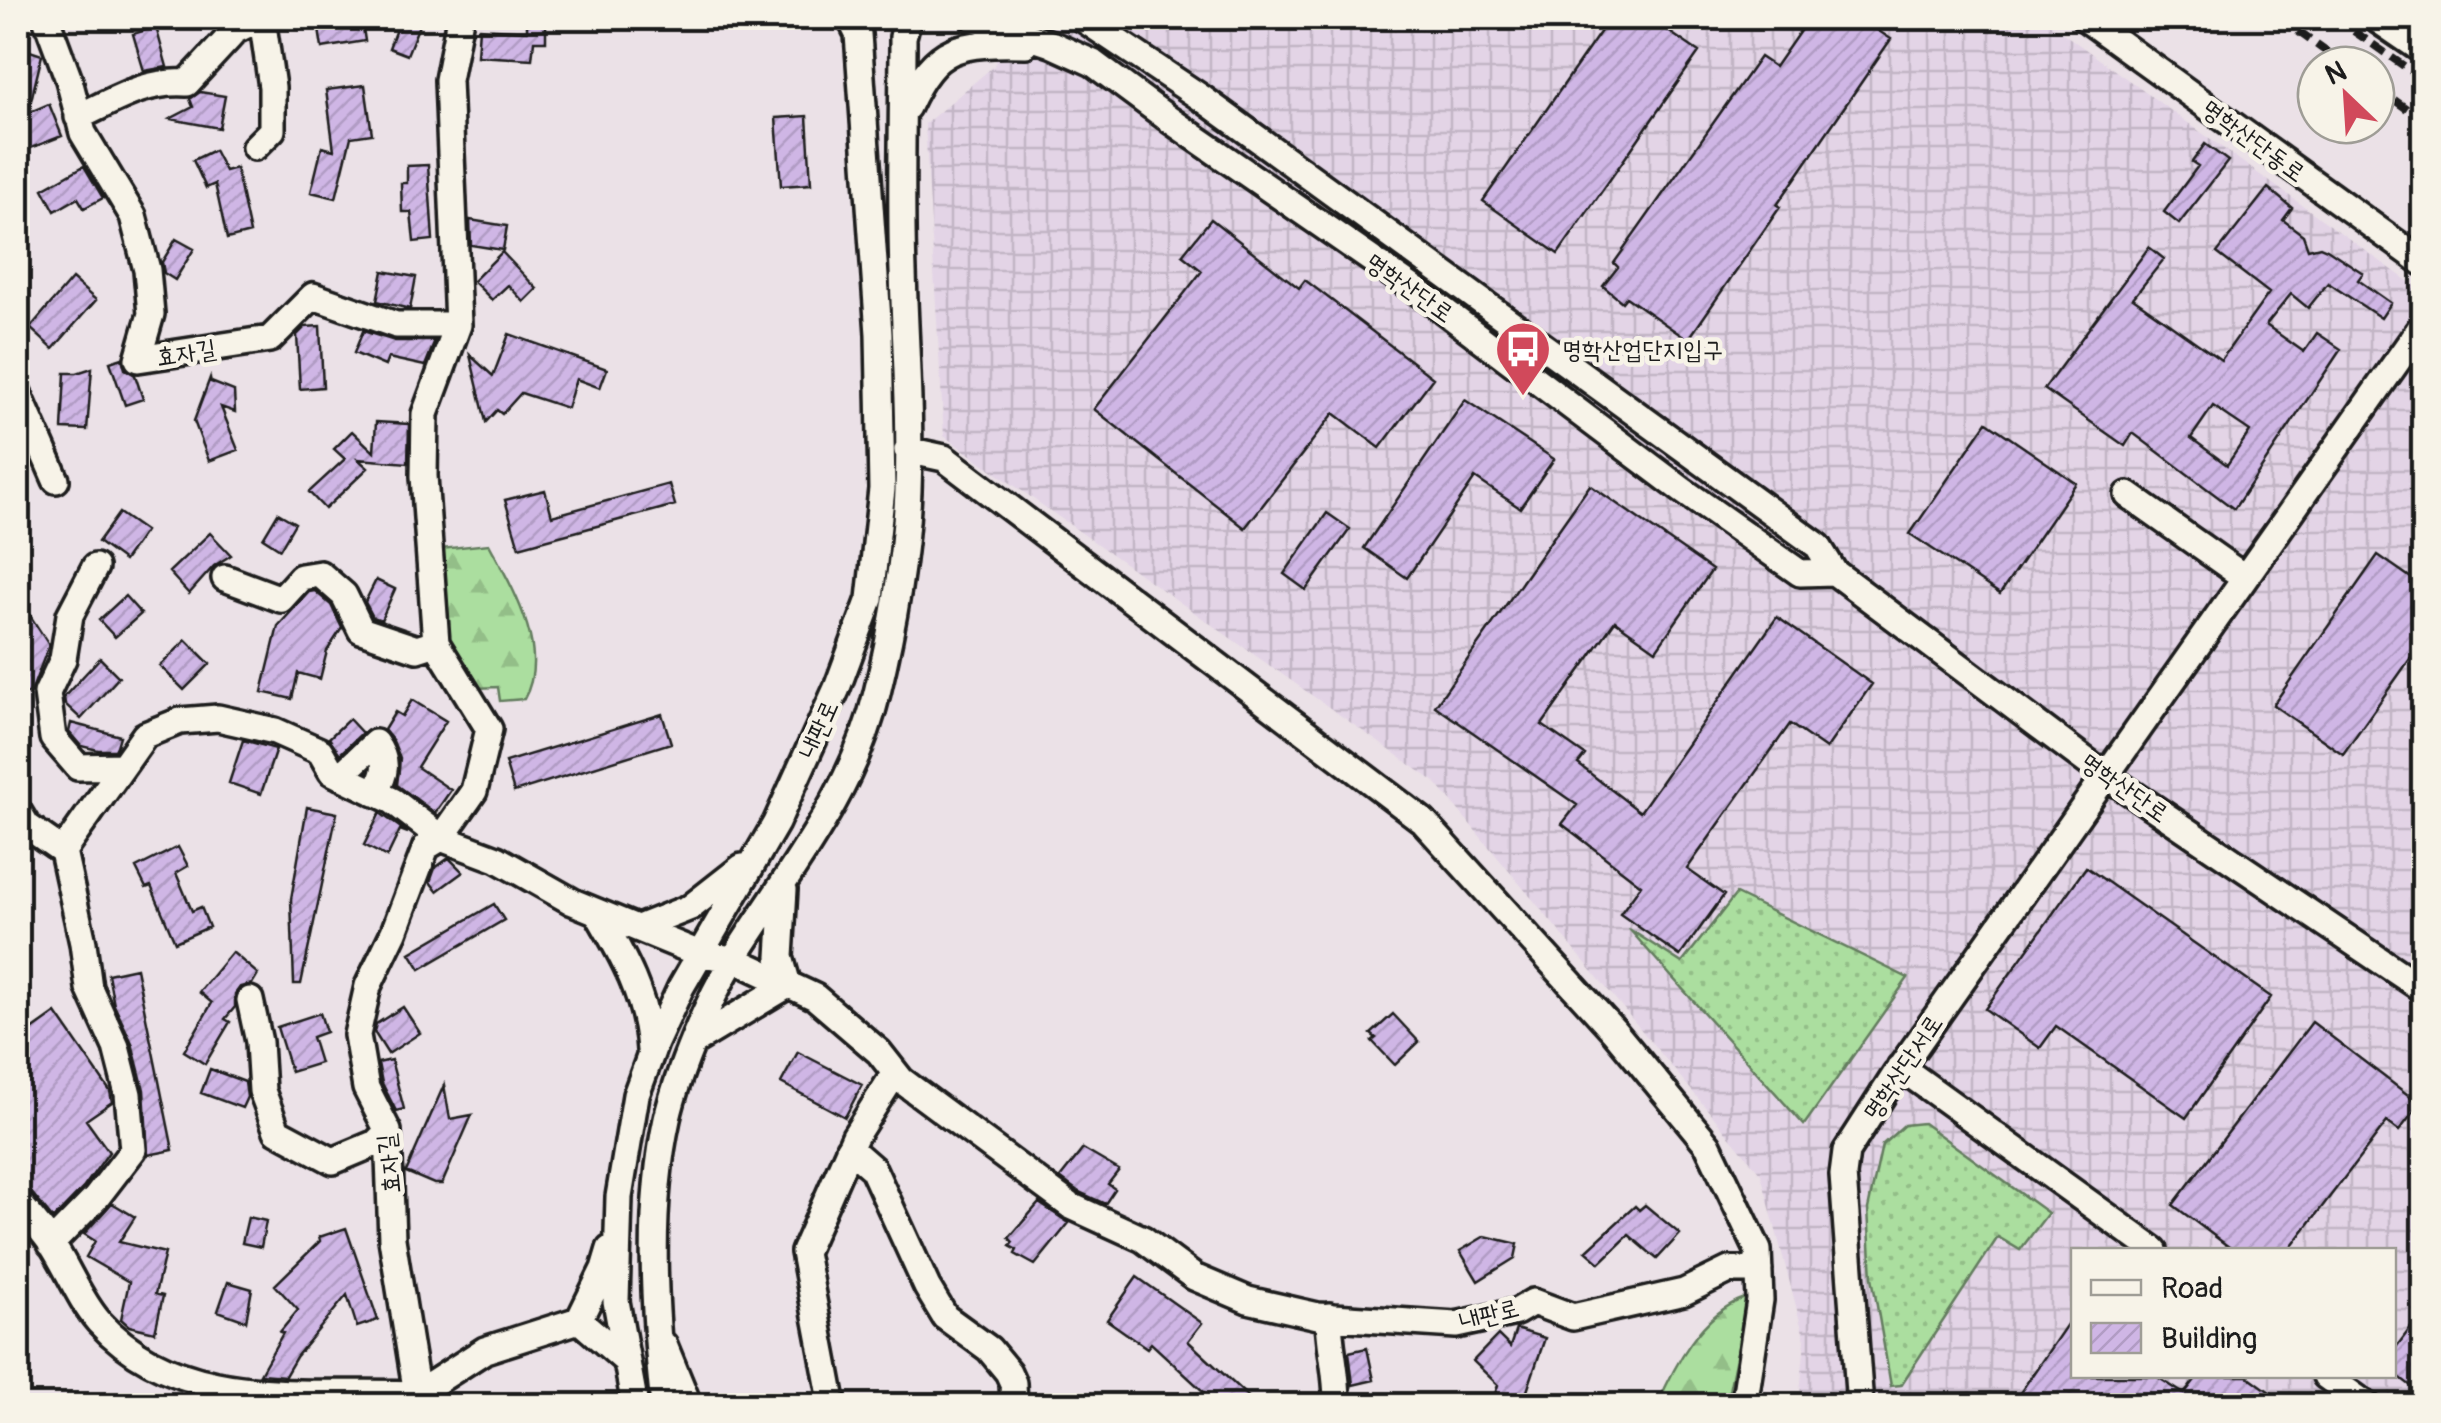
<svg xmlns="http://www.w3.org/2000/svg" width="2441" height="1423" viewBox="0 0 2441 1423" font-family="Pangolin,'Poor Story',sans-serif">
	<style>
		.industrial { fill: url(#industrial-grid); fill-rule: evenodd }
		.grass { fill: url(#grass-dots); stroke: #647d5e; stroke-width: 2.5 }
		.forest { fill: url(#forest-firs); stroke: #647d5e; stroke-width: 2.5 }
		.building { fill: url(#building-hatch); stroke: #1c1c1c; stroke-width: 2.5; fill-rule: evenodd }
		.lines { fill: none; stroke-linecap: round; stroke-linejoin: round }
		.minor-casing { stroke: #1c1c1c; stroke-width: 32 }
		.major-casing { stroke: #1c1c1c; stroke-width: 38 }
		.minor { stroke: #f7f3e8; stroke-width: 25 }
		.major { stroke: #f7f3e8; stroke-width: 30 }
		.rail { stroke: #1c1c1c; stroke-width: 8; stroke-dasharray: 15 8; stroke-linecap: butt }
		.labels { text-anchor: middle; stroke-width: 9; stroke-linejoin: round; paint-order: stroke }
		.street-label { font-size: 25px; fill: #1c1c1c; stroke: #f7f3e8 }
		.poi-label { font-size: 25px; fill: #1c1c1c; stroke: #f7f3e8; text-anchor: start }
	</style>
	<defs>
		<pattern id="industrial-grid" width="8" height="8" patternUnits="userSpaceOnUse" patternTransform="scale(2.5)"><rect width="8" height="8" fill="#e3d4e6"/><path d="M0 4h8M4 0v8" fill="none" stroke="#c2b5c5"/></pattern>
		<pattern id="grass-dots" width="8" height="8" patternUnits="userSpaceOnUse" patternTransform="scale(2.5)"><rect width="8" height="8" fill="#abde9f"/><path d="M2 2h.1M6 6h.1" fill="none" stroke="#93be88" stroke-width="1.8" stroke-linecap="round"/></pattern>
		<pattern id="forest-firs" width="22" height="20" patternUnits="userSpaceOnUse" patternTransform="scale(2.5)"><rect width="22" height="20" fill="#abde9f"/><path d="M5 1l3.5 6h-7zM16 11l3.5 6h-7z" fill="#93be88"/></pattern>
		<pattern id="building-hatch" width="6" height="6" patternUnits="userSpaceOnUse" patternTransform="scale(2.5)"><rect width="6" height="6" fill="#cfb6e5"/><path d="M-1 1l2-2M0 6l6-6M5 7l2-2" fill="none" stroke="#b19cc4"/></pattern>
	</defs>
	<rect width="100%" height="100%" fill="#ebe1e7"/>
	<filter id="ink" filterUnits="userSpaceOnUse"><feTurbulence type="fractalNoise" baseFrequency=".01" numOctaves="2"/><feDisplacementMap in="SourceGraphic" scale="20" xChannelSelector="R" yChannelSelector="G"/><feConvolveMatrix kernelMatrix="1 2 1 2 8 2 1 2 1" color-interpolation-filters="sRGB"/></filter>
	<g filter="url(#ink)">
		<path class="industrial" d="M1004,18H2042L2423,292V1405H1799L1805,1340L1761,1174L1435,782L944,436L925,124L995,65ZM2074,1250H2394V1376H2074Z"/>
		<path class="grass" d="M1736,894L1908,978L1804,1125L1629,929L1682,963Z
			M1923,1123L2048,1213L2020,1250L1998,1237L1901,1385L1891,1386L1872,1277L1868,1209L1882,1145L1904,1125Z"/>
		<path class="forest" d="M489,544C512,587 551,651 524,699L500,701L498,687L476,688L444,636L440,549Z
			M1745,1298L1746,1310L1726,1405L1657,1406C1674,1366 1701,1313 1745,1298Z"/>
		<path class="building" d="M400,18H422L407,55L389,48Z
			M1610,18H1649L1699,52L1558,254L1483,201Z
			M1809,18H1859L1891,39L1777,205L1780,207L1688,340L1626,297L1622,302L1603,286L1618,267L1614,263L1760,57L1775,67Z
			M362,21L365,41L322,48L319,29Z
			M527,21H546V41H534L532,59L477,56L479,28L527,31Z
			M156,27L167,67L144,71L133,34Z
			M18,47L42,55L28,113L49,104L62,136L18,153Z
			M365,85L372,134L351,137L336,198L311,192L322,147L334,150L326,90Z
			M200,92L225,96L219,128L170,119L193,107L190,99Z
			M807,116L811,184L781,186L776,118Z
			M2205,144L2228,161L2179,224L2164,212L2198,166L2192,162Z
			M214,150L225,171L236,168L250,233L227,239L215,184L206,188L193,160Z
			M428,165L433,240L414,242L411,212H402L401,183H407V166Z
			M84,166L103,198L84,208L78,198L55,211L43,189Z
			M2268,188L2292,208L2283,220L2303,235L2308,249L2320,246L2327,249L2363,273L2358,280L2391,303L2381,318L2328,283L2308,308L2291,294L2266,325L2304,352L2317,333L2341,349L2234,509L2133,433L2125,446L2044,389L2149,247L2164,259L2133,298L2221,360L2269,293L2217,253ZM2213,406L2250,431L2227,465L2191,438Z
			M1211,219L1299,288L1305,280L1433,378L1380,448L1334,413L1245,528L1094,409L1202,271L1182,255Z
			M470,220L507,226L503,250L471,245Z
			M176,239L194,249L175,280L164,273L162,262Z
			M502,252L537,289L524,302L508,285L492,300L473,281Z
			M383,271L416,277L410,309L377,301Z
			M72,279L96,300L53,349L30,328Z
			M320,326L323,387L300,389L297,335L305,327Z
			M363,331L395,341H435L425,366L388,358L385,366L354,353Z
			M509,334L607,369L600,388L576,379L567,408L521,393L502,414L497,410L486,422L470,355L493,376Z
			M122,358L125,369L135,375L143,399L125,405L110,362Z
			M92,368L87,430L62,429L65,373H77Z
			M210,378L211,382L234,391L235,412L221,407L238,450L209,461L194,421Z
			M1465,400L1554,459L1520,508L1475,478L1407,578L1364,548Z
			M376,422L409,424L408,463L358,459L368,468L325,509L309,492L345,459L334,449L352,431L374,452Z
			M1987,422L2076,483L2000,594L1910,534Z
			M669,484L675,505L519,547L505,500L545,490L552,516Z
			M1590,485L1712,570L1656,650L1615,621L1542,725L1585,755L1578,764L1640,812L1777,617L1872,684L1826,749L1790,724L1687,869L1724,895L1680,956L1620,914L1641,885L1562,824L1577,805L1435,706Z
			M119,513L145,531L124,561L98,542Z
			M278,513L295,523L280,549L263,538Z
			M1327,513L1350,529L1306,590L1284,574Z
			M210,533L231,555L214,566L189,594L169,572Z
			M2378,555L2424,587V639L2343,754L2273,705Z
			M376,580L395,589L381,620L373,617L365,602Z
			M315,591L331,605L342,628L327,651L320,679L298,673L292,699L262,692L278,626L309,592Z
			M125,596L141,614L115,637L99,620Z
			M18,597L49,645L31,692L18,698Z
			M186,640L210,664L184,690L160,666Z
			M100,658L119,677L81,719L65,704L64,697Z
			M412,700L446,721L417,767L451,790L435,813L397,785L400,758L393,741L384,730L395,712L402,716Z
			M662,714L671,743L514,792L505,762Z
			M349,719L362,733L340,754L329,738Z
			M71,723L120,736L117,746L115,750H98L81,746L69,732Z
			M243,740L276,749L261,794L229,783Z
			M307,807L337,813L301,984H294L291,899Z
			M380,813L408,833L400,830L387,857L364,845Z
			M178,847L188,866L176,873L192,911L201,907L209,927L175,942L151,886L146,888L136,868Z
			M449,858L463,872L437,891L430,882L435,868Z
			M2086,867L2271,997L2186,1118L2056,1026L2040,1048L1985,1009Z
			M494,904L504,920L420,969L410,953Z
			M232,952L258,974L252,984L240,987L235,994V1007L225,1019L230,1022L205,1064L184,1051L212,1003L199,992Z
			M136,968L173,1150L148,1155L144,1090L132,1043L114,1005L108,974Z
			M403,1007L420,1033L388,1054L374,1032L376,1024Z
			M56,1013L110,1091L112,1102L86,1120L109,1152L84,1187L53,1219L18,1176V1040Z
			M320,1013L326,1032L312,1037L320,1063L291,1072L277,1027Z
			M1393,1014L1419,1042L1395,1065L1372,1041L1376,1038L1371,1034Z
			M2312,1022L2420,1104L2399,1131L2387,1122L2289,1250H2233L2173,1205Z
			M798,1052L862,1085L845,1117L781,1083Z
			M391,1060L404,1109L396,1111L382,1083L378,1063Z
			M210,1069L245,1082L247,1097L242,1108L201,1093Z
			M444,1085L450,1119L472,1115L442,1184H434L406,1172Z
			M1083,1149L1119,1170L1108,1184L1115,1189L1105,1204L1079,1192L1060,1178Z
			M112,1203L135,1217L119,1242L165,1253L155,1294L163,1296L155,1332L129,1326L121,1319L129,1282L86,1257L95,1241L84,1234Z
			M1039,1203L1069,1223L1035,1265L1015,1254L1017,1250L1010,1246L1013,1242L1009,1238Z
			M1645,1205L1680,1234L1657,1259L1629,1235L1600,1263L1586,1251L1635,1206L1639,1210Z
			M248,1217L266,1221L261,1247L242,1243Z
			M346,1228L378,1320L357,1327L347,1295L296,1357L285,1376L260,1374L283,1333L280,1332L298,1310L275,1285L320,1241L319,1237Z
			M1485,1236L1518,1244L1515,1258L1478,1281L1460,1251Z
			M1137,1277L1202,1323L1188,1341L1258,1406H1219L1151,1343L1147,1348L1107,1320Z
			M228,1282L252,1289L246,1321L218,1311Z
			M2424,1310V1396L2394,1373V1350Z
			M2074,1314V1376H2156L2184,1394L2198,1376H2248L2289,1406H2011Z
			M1516,1329L1545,1338L1522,1406H1491L1498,1385L1473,1361L1498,1335L1510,1347Z
			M1367,1348L1374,1380L1353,1385L1349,1352Z"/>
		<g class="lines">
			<g class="minor-casing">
				<path id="minor" d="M46,18L69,80L83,133L133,216L147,270L151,314L138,359L270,339L313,296L396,325H458
					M973,18L1051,44L1093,63L1170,120L1427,298L1682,490L1800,573L1834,572
					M1082,18L1203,99L1818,546L1834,572L2105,775L2424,990
					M2085,18L2424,263
					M907,107C936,43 960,43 1026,44
					M78,117C115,100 145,80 187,83L236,30L261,18
					M255,147L272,130V87L262,18
					M18,393L56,480
					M907,450L944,458L1423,821L1614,1031L1708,1145L1758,1250L1760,1300L1744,1406
					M2128,495L2244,577
					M95,567L70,615L63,659L47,693L53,738L78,767L123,766
					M225,578L281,599L301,577L320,574L344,595L361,630L417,649L436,643
					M340,776L375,743C389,762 386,773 375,793
					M18,811L27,826L63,851L145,735L180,721L218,718L275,731L320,751L332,772L393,801L441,838L497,859L573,902L700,954L734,959L815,997L879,1052L901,1080L1071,1206L1143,1239L1194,1277L1248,1300L1318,1316L1456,1325L1516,1312L1533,1302L1573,1317L1684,1292L1729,1270H1759
					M597,912C623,956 647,998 650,1050
					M638,928L691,907L742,867
					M250,1000L259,1042L262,1091L277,1131L333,1161L376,1143L388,1131
					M695,1041L788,985L780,957L784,889
					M1900,1067L2154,1250
					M849,1148L873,1169L927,1287L945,1317L989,1349L1008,1372L1013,1383L1014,1406
					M18,1202C29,1215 41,1229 51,1243C68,1268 79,1299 99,1322C182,1412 308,1389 417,1394L392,1239L388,1131L366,1088L357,1035L368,986L394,932L426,847L441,838L474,791L489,729L436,643L424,476L425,414L458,325L448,80L460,18
					M51,1244L96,1198L133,1150L128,1094L116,1047L89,988L83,943L63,851
					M610,1249L604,1269L579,1320L625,1360
					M1329,1316C1329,1346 1338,1375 1337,1406
					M664,1345L689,1406
					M2326,1376L2368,1406
					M416,1406L417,1394L485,1350L579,1320
					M635,1406L616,1301L619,1197L636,1095L655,1043L681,987L776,823L837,688L870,599L882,489L879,334L858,34L850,18
					M664,1406C654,1312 647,1211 667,1119C678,1071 708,1000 734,958C788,872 853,794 877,693C893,627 905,559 908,491C911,418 905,344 903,271C900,193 903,115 903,37L908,18
					M833,1406L804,1252L855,1136L895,1073
					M1860,1406L1843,1175L1846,1152L1896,1074L2424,323"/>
			</g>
			<g class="major-casing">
				<path id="major" d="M2380,18L2424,48"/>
			</g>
			<use href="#minor" class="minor"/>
			<use href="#major" class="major"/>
			<path class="rail" d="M2279,18L2345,65
				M2335,18L2424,80
				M2376,87L2424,121"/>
		</g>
	</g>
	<defs>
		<g id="bus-pin" transform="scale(2.875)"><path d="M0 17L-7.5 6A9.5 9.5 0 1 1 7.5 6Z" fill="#d1495b" stroke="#f7f3e8"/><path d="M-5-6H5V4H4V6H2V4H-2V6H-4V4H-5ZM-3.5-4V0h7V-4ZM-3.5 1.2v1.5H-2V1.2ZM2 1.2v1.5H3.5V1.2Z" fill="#fff"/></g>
	</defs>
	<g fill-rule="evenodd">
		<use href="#bus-pin" x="1523" y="349"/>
	</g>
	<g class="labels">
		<g class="street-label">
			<text transform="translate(2254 140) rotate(36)" y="9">명학산단동로</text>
			<text transform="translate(1410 287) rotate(35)" y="9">명학산단로</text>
			<text transform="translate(186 352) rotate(-9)" y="9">효자길</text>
			<text transform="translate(818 729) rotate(-66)" y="9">내판로</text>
			<text transform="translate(2125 787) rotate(35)" y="9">명학산단로</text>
			<text transform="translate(1902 1067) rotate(-56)" y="9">명학산단서로</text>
			<text transform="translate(388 1164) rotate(-96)" y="9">효자길</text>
			<text transform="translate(1489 1314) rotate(-15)" y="9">내판로</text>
		</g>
		<g class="poi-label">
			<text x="1562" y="358">명학산업단지입구</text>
		</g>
	</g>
	<rect width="2441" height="1423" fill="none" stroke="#f7f3e8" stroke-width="60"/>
	<rect x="30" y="30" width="2381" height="1363" fill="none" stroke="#1c1c1c" stroke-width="4" filter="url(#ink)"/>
	<rect x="2071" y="1248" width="325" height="130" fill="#f7f3e8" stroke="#9f9d96" stroke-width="2.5"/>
	<rect x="2091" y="1280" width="50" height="15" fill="#f7f3e8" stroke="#9f9d96" stroke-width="2.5"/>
	<text x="2161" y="1298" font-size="30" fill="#1c1c1c">Road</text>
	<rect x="2091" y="1323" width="50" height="30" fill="url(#building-hatch)" stroke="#9f9d96" stroke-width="2.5"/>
	<text x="2161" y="1348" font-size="30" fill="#1c1c1c">Building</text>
	<g transform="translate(2346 95) rotate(335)"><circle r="48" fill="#f7f3e8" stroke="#9f9d96" stroke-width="2.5"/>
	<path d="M0-8L18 38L0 25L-18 38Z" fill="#d1495b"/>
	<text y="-15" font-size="28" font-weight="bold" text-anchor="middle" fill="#1c1c1c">N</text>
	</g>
</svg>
